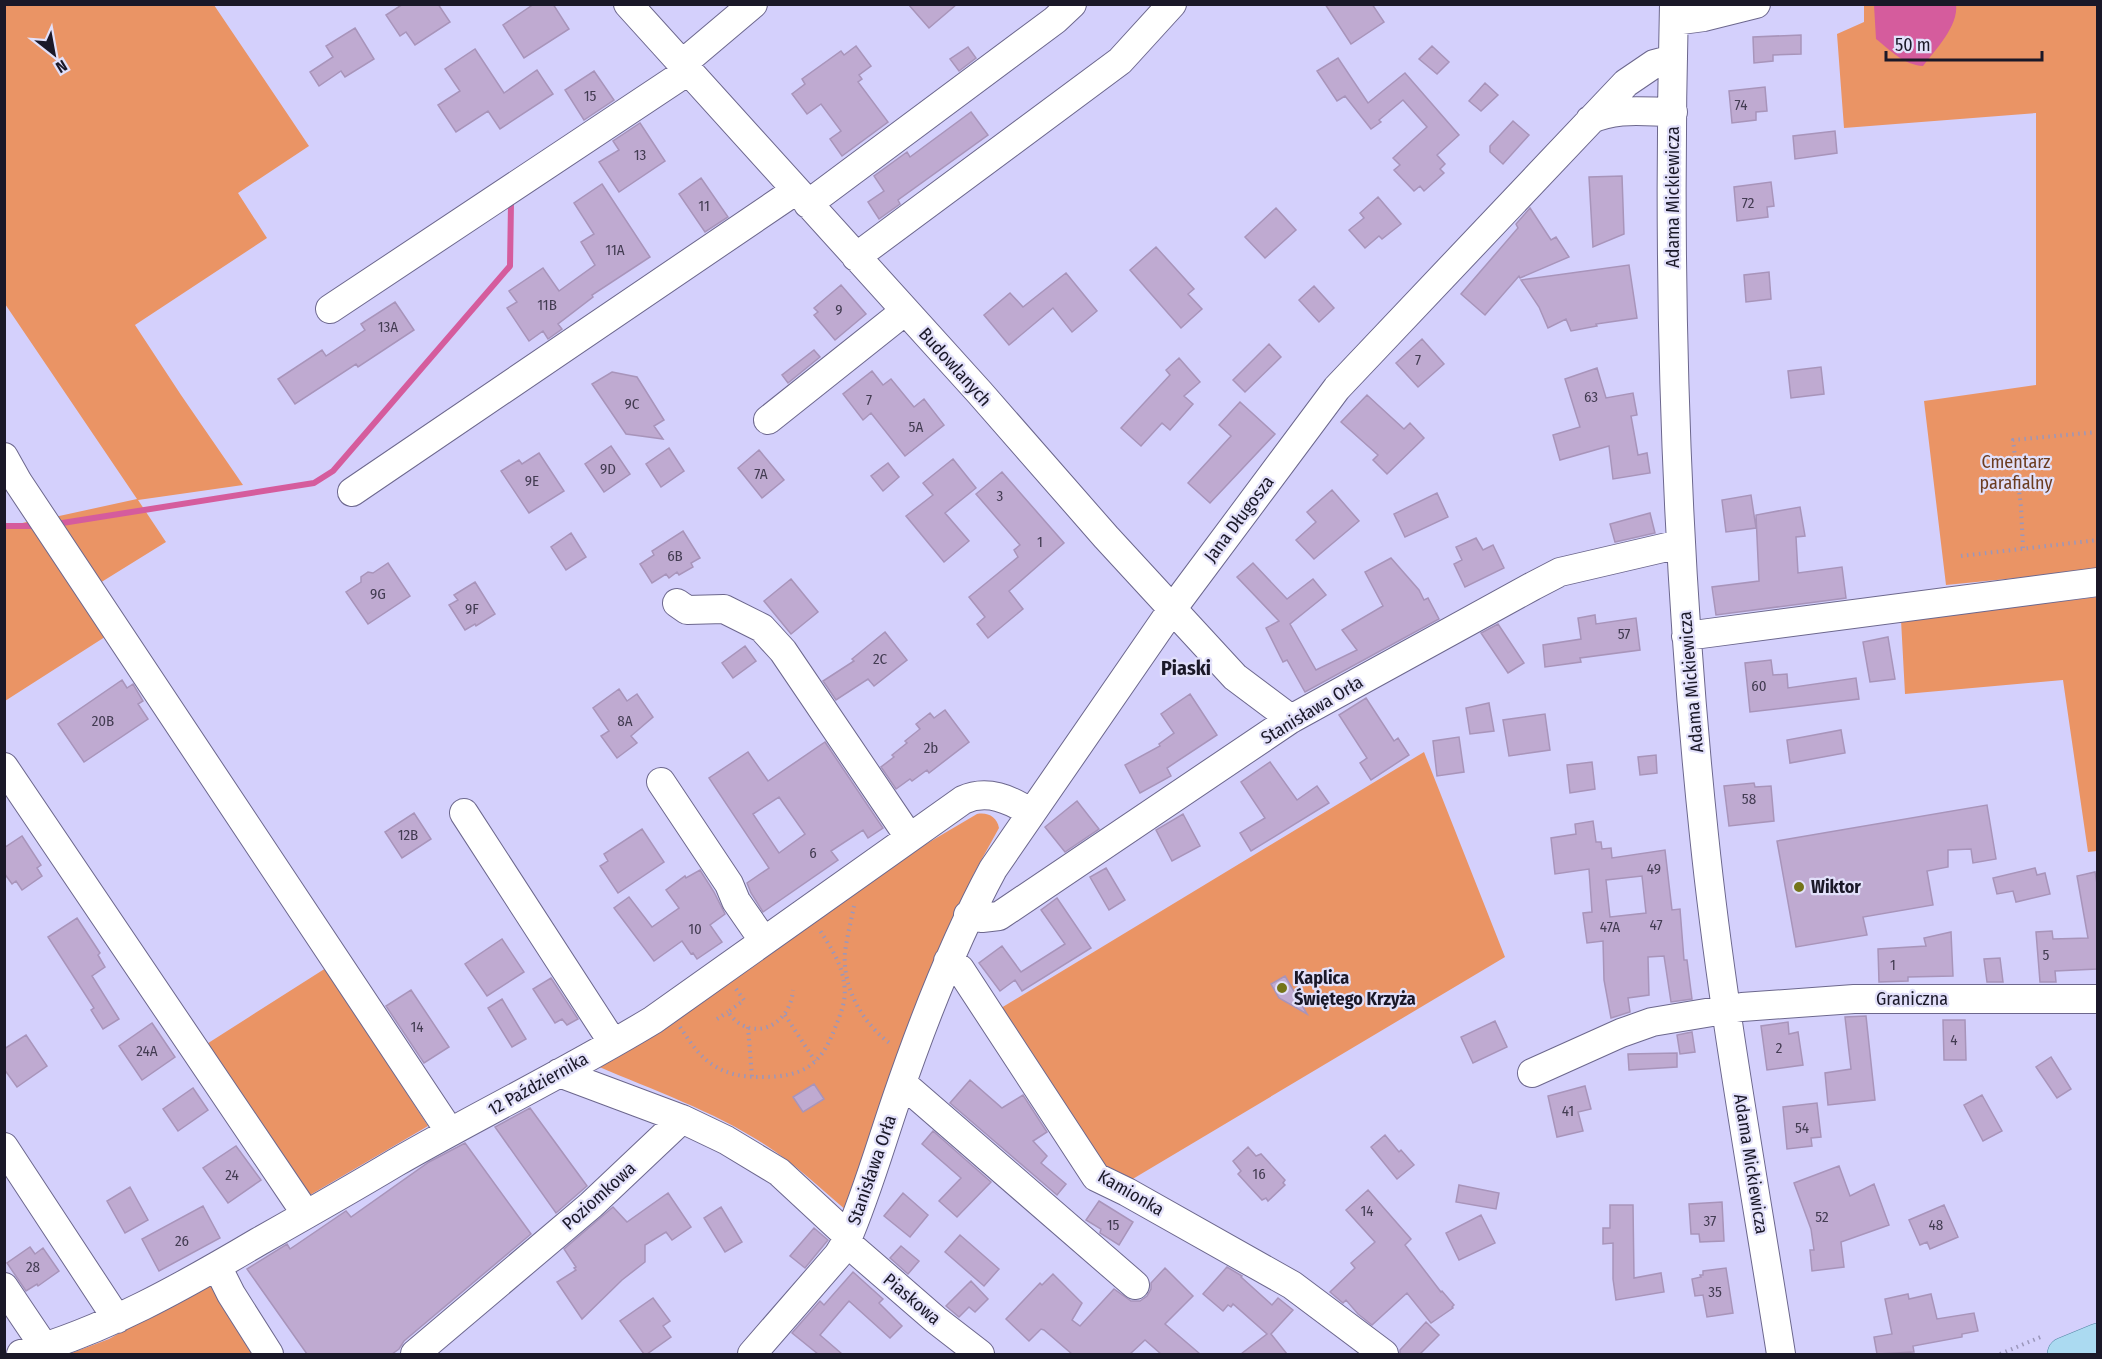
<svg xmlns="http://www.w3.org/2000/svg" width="2102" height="1359" viewBox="0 0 2102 1359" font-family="'Fira Sans Condensed',sans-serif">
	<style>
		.green { fill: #ea9465 }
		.water { fill: #d55c9d }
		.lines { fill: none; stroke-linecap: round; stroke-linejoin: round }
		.stream { stroke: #d55c9d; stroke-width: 6 }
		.building { fill: #bfaad1; stroke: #a894ba; stroke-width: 1.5; fill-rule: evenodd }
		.minor-casing { stroke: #6c678d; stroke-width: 30 }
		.major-casing { stroke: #5486a4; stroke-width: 34 }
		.path { stroke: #9b97bb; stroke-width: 4; stroke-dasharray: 1.5 4.5; stroke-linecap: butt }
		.minor { stroke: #fff; stroke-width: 28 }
		.major { stroke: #abdaf1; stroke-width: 33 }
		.poi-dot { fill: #747419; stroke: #e2e0fa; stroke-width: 2 }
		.labels { text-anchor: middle; stroke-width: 4.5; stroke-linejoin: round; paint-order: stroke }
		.number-label { font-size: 15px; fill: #433c52 }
		.street-label { font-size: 18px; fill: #1a1828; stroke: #e2e0fa }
		.park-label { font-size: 18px; fill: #6b3c20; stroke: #e2e0fa }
		.poi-label { font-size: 18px; font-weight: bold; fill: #1a1828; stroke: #e2e0fa; text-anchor: start }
		.neighbourhood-label { font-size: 20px; font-weight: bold; fill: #1a1828; stroke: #e2e0fa }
	</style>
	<rect width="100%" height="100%" fill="#d4d0fc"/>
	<path class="green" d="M4,5H214L309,146L238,193L267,238L135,325L181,395L243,485L138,500L166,542L95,586L50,518L137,499L5,304Z
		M1864,5H2097V570L1946,585L1924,401L2036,385V113L1844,128L1837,34L1864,22Z
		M31,521L108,635L5,701V527Z
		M2097,597V851L2088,852L2063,680L1905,694L1901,620Z
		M1424,752L1505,957L1131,1180L1106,1170L1001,1008Z
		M977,814C988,812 997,817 999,828L973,875L977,879L847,1211C820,1188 794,1163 764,1144C713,1111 653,1090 597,1066L921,847Z
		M326,968L428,1126L310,1195L202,1047Z
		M208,1283L259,1354H69L109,1339Z"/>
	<path class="water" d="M1956,4C1959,26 1935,50 1923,66C1904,65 1890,50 1876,39L1874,5Z"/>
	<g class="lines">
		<path class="stream" d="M56,524L314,483L333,471L510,266L511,203
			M4,526H33"/>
	</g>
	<path class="building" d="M403,4H438L450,22L415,45L406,32L400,36L386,15Z
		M534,4H553L569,29L524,58L503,25Z
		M908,4H957L929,28Z
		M1325,4H1372L1384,22L1351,44Z
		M355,28L374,59L345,77L341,71L319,86L310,72L333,57L326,46Z
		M1801,35V54L1773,55V61L1754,63L1753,37Z
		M856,46L871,66L859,75L862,79L858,82L888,122L842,156L830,139L841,131L821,104L807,114L792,94L805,84L802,79L841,51L844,55Z
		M1432,46L1449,62L1437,74L1419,59Z
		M968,47L976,58L959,71L950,59Z
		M475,49L504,93L537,70L553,94L500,129L488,111L456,132L438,105L460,91L445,69Z
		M1338,58L1368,103L1405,73L1459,135L1437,155L1445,164L1440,169L1444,173L1424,191L1420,186L1414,191L1394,170L1400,165L1393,158L1427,127L1403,100L1379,120L1381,122L1371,129L1345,96L1337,101L1317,71Z
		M594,71L614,100L584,120L565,90Z
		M1485,83L1498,95L1481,111L1469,101Z
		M1765,87L1767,111L1756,112V120L1732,123L1729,91Z
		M971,112L988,135L898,200L900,204L879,219L868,202L884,191L874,176L907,152L910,157Z
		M1513,121L1529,135L1503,164L1490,152V146Z
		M640,123L665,161L619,192L599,162L619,150L613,141Z
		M1835,131L1837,153L1795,159L1793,136Z
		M1622,176L1624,234L1593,247L1589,177Z
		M701,178L728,217L705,232L679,194Z
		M1771,182L1774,206L1767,207L1768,217L1737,221L1734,187Z
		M602,184L650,257L592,295L593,297L558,324L562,329L548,339L543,331L529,341L507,308L517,302L509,291L543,268L559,291L595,265L581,242L594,234L574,203Z
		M1378,197L1401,224L1382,239L1379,236L1365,248L1349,230L1364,218L1360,213Z
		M1276,208L1296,230L1265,258L1245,237Z
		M1530,208L1551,240L1556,237L1569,257L1520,278L1519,276L1485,315L1461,294L1518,228L1516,224Z
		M1156,247L1194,289L1188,294L1202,309L1181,328L1130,270Z
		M1629,265L1637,318L1596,324L1597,326L1571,331L1566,319L1548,328L1539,307L1521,280Z
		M1769,272L1771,299L1746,302L1744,275Z
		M1066,273L1097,311L1072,332L1053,308L1009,345L984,315L1010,293L1023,307Z
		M841,285L866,314L835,340L814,315L818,312L814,308Z
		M1314,286L1334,308L1319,322L1299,300Z
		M395,302L414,330L358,367L356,364L295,404L278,379L322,350L326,356L365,330L361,324Z
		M1422,339L1444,364L1418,387L1396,363Z
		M1269,344L1281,357L1245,392L1233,380Z
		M814,350L820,357L788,383L782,375Z
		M1179,358L1200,382L1184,396L1193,404L1170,430L1162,423L1141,446L1121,428L1170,375L1166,370Z
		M1821,367L1824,394L1791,398L1788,371Z
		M1597,368L1606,398L1633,393L1637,415L1631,416L1638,455L1647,453L1650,473L1613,479L1609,446L1560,460L1553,435L1580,427L1565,379Z
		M872,371L883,385L891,379L914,407L924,399L944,425L905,456L871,413L863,420L843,394Z
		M612,372L637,377L664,420L654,426L663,439L626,434L592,384Z
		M1367,395L1404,429L1410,423L1424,438L1387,474L1373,460L1378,455L1341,422Z
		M1240,402L1275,434L1210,503L1188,483L1231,436L1219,425Z
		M611,446L630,474L604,492L585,464Z
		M669,448L684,471L661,487L646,464Z
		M759,450L784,480L762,498L738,468Z
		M539,453L564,491L529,513L501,471L519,460L522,464Z
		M953,459L976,488L945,513L969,541L944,562L906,516L933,495L923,483Z
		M888,463L899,477L883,491L871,476Z
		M1002,472L1064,543L1009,591L1023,609L988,638L977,624L985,617L969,597L1018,557L1014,550L1020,545L976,494Z
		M1332,490L1359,521L1314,559L1296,540L1316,522L1307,512Z
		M1437,493L1448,517L1405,537L1394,514Z
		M1751,495L1756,528L1726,532L1722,500Z
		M1800,507L1805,536L1796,537L1798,573L1842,567L1846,598L1716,615L1712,587L1759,581L1756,515Z
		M1650,513L1655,533L1615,542L1610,524Z
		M683,531L700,558L691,563L693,567L679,575L677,572L669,578L666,574L652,583L640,564L654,555L652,551Z
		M571,533L586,557L566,570L551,547Z
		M1476,538L1483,550L1493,545L1504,568L1465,587L1454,564L1462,560L1456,547Z
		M1391,558L1419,590L1424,600L1428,598L1439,619L1305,692L1287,660L1283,662L1266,628L1279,621L1237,577L1253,563L1287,599L1313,579L1326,595L1290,624L1316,670L1357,650L1342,630L1383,606L1365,572Z
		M388,563L410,596L368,624L346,592L361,582V577L368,572L373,573Z
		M791,579L818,612L791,634L764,601Z
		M475,582L495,614L476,626L475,624L465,630L449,605L458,600L454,595Z
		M1595,615L1596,624L1636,618L1640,650L1580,658L1581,662L1545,667L1543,645L1581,639L1578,618Z
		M1498,624L1524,663L1508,673L1481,633Z
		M885,632L907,660L874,686L868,679L836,700L823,681L854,661L852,659Z
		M1888,637L1895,679L1870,682L1863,642Z
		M745,646L756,661L733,678L722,663Z
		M1771,660L1773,675L1787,674L1788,688L1856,678L1859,699L1750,712L1745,663Z
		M122,680L127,688L133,684L143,701L138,704L148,719L84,762L58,724Z
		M619,689L627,701L637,694L653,717L631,736L637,743L617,758L601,736L609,731L593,708Z
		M1190,694L1217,735L1167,768L1171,776L1140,793L1125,765L1160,746L1159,744L1174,733L1161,714Z
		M1366,698L1394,741L1398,738L1409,755L1371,780L1360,763L1367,758L1339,715Z
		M1489,703L1494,731L1470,734L1466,708Z
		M945,710L969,742L929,773L927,770L912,781L910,779L896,789L881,767L894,757L892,755L907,743L905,741L920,729L916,724L930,713L934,718Z
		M1545,714L1550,750L1509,756L1503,720Z
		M1841,730L1845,753L1790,763L1787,740Z
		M1459,737L1464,772L1437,776L1433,741Z
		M825,742L883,828L868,838L863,830L831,851L838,860L763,912L751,893L747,883L769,868L709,778L748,752L768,781ZM779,797L805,834L779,853L753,814Z
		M1656,755L1657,773L1640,775L1638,757Z
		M1270,762L1297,800L1317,786L1329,803L1251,851L1240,833L1265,818L1241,782Z
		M1592,762L1595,789L1570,793L1567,765Z
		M1754,783L1755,787L1771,786L1774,821L1729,826L1724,786Z
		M1077,801L1099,829L1065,852L1045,827Z
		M1987,805L1996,859L1973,863L1971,849L1948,850V867L1927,871L1933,905L1863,917L1867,935L1796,947L1777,841Z
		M414,813L431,839L402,858L385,832Z
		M1183,814L1200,846L1172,861L1156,830Z
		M1593,821L1596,842H1601L1602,849L1611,848L1612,858L1665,850L1672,910L1680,909L1684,960H1687L1692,999L1671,1002L1664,956L1648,957L1649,995L1628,998L1630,1012L1611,1018L1604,980L1603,941L1587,943L1583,913L1592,912L1589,869L1555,874L1551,838L1576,834L1575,824ZM1642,876L1646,913L1610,917L1606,880Z
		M642,829L664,862L618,893L600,866L608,861L604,854Z
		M22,836L41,865L37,868L42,876L22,890L16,881L12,884L4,873V848Z
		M1106,868L1125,900L1109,910L1090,877Z
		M2035,868L2037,875L2045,873L2050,894L2016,902L2013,891L1997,894L1993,878Z
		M700,870L714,892L725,914L710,925L722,942L697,959L693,953L691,954L682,941L654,961L614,908L629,897L652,927L679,908L666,890L685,876L686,878Z
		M2095,872L2097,884V969L2055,971L2056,982H2040L2036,932L2052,931L2053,939L2088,938L2077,876Z
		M1057,898L1091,948L1022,991L1015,980L1000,991L979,963L1002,946L1021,972L1065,944L1041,910Z
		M77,918L100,953L98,955L105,967L92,976L119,1019L103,1029L91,1010L94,1008L48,937Z
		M1951,932L1953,976L1908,977V981L1879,982L1878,949L1926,946L1924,938Z
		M502,939L524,972L487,996L465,964Z
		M2000,958L2003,982H1987L1984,959Z
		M1285,976L1307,1014L1279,998L1271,984Z
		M551,978L578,1019L567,1025L562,1019L555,1023L533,989Z
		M411,990L449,1047L424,1063L386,1006Z
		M502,999L526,1039L512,1047L488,1008Z
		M1866,1016L1875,1100L1828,1105L1825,1073L1851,1069L1845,1017Z
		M1943,1020H1965L1966,1060H1944Z
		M1495,1021L1507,1047L1473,1063L1461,1037Z
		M1788,1022L1789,1034L1798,1032L1803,1065L1767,1070L1761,1026Z
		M152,1023L175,1057L142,1080L119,1046Z
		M1692,1032L1695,1052L1680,1054L1677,1035Z
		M26,1035L47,1066L17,1087L4,1069V1049Z
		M1677,1053V1067L1629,1070L1628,1054Z
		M2051,1057L2071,1089L2057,1098L2036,1067Z
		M970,1080L1002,1108L1023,1095L1047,1132L1033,1141L1047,1156L1041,1163L1066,1184L1057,1195L950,1103Z
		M814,1084L824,1099L803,1112L793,1097Z
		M1585,1086L1591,1109L1578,1112L1583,1131L1557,1137L1548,1096Z
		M193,1088L208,1110L178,1131L163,1109Z
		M1982,1095L2002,1131L1983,1141L1964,1105Z
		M1817,1103L1821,1137L1811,1138L1812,1146L1787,1149L1783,1107Z
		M530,1108L587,1186L556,1213L495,1127Z
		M933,1131L991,1182L957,1217L939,1201L961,1178L922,1144Z
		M1385,1135L1399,1152L1401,1150L1414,1165L1397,1179L1371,1147Z
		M465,1143L531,1234L404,1341L399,1349L392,1354H307L247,1269L287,1244L290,1249L346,1211L351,1217L429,1162Z
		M236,1146L261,1180L228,1203L203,1168Z
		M1248,1147L1256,1156L1261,1154L1285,1180L1283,1183L1285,1185L1268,1201L1266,1198L1262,1200L1248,1185L1238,1174L1241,1171L1233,1161Z
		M1839,1166L1850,1196L1874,1184L1889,1225L1841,1242L1844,1267L1812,1271L1810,1250H1814L1811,1229L1794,1183Z
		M1459,1185L1499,1193L1496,1209L1456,1202Z
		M130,1187L148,1220L125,1233L107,1201Z
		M1368,1190L1411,1239L1405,1245L1441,1292L1442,1291L1454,1305L1452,1307L1453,1308L1431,1323L1407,1293L1372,1325L1358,1314L1346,1300L1343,1303L1330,1292L1355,1268L1351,1263L1375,1242L1346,1210Z
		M668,1193L691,1227L672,1240L666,1232L645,1245V1262L622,1280L582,1319L557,1282L576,1270L574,1268L576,1267L564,1249L613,1207L627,1222Z
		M903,1193L928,1215L910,1237L884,1216Z
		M1099,1201L1133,1222L1119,1245L1100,1233L1101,1229L1086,1220Z
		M1722,1202L1724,1241L1700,1242L1699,1234H1691L1689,1204Z
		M1610,1205H1633L1634,1278L1661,1273L1664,1292L1616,1300L1613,1279V1243L1603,1244V1228H1610Z
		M1944,1205L1958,1237L1930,1249L1927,1242L1920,1245L1909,1220Z
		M203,1206L220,1238L159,1271L142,1239Z
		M721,1207L742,1242L725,1252L704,1218Z
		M1481,1215L1495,1243L1459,1260L1446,1233Z
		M814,1228L828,1240L805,1268L790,1256Z
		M960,1235L999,1269L984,1286L945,1252Z
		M901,1246L919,1261L908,1274L890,1258Z
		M30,1247L35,1254L43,1248L59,1271L38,1286L37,1284L26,1291L7,1263Z
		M1227,1267L1242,1276L1241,1277L1272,1305L1278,1298L1293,1310L1271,1334L1287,1354H1241L1267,1334L1233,1304L1231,1307L1228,1305L1223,1311L1203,1294Z
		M1165,1268L1193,1296L1165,1324L1200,1354H1161L1145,1340L1130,1354H1072L1044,1330L1041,1329L1029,1341L1006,1319L1040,1283L1042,1285L1053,1274L1082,1303L1072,1320L1080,1326L1114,1289L1131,1301H1140L1147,1296L1151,1289V1283Z
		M1726,1268L1733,1313L1707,1317L1703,1295L1695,1296L1692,1279L1701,1277L1700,1275H1703V1271Z
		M853,1272L883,1299L879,1303L902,1326L890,1338L849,1301L820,1335L842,1354H818L792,1333L820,1301L824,1305Z
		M971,1281L988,1299L975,1312L969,1307L959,1317L946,1306Z
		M1908,1294L1909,1299L1931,1294L1937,1319L1974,1313L1978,1331L1962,1334V1337L1913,1346L1914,1352L1877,1354L1874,1337L1892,1334L1885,1299Z
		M653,1298L670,1321L663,1326L671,1337L647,1354H644L620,1321Z
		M1426,1322L1439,1335L1420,1354H1400V1350Z"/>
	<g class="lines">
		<g class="minor-casing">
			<path id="minor" d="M628,4L980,393L1106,537L1235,677L1291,719
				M1674,4C1667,282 1675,559 1704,835C1722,1009 1754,1182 1781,1354
				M1674,21L1704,17L1756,4
				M682,64L753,4
				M1590,120C1616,107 1645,112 1673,112
				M808,204L1055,20L1072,4
				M856,257L1120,61L1172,4
				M330,309L688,71
				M768,420L905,311
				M4,457L18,482L450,1132
				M352,492L795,191
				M677,603L687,610L724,609L762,628L783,651L909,837
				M1686,636L2098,582
				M4,767L306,1214
				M661,782L729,884L736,901L763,940
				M464,813L613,1043
				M968,915L982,918L999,916L1291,719L1533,586L1560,572L1680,544
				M948,961L960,969L1096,1177L1127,1192L1292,1285L1384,1354
				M559,1073L682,1119L726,1140L779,1172L848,1236
				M1532,1073L1621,1033L1652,1022L1742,1007L1854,999H2098
				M902,1083L1135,1285
				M4,1147L117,1319
				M846,1242L936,1320L980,1354
				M217,1266L231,1294L269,1354
				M4,1287L45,1348
				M21,1354C106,1330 182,1287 258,1242C304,1216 350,1190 395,1163C480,1114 569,1071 653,1020L963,800C987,789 1010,799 1031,813
				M415,1354L591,1205L682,1119
				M752,1354L838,1255L846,1242C866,1196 880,1147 896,1100C923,1021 953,943 993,869L1173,608L1337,388L1626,83L1654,64L1673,59"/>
		</g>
		<g class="major-casing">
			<path id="major" d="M2064,1354L2098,1340"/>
		</g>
		<path class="path" d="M2023,548L2021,507L2013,440L2098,432
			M1961,556L2098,540
			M854,906C851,921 847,937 845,952C842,988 863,1024 891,1044
			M736,989L744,1000L728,1012C750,1044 790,1027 793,990
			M785,1015L815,1061
			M717,1019L728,1012
			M680,1027C690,1042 699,1056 713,1065C728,1075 744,1077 762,1077C802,1077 821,1066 835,1028C841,1013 847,999 844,983C842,964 830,946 819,929
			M748,1027L752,1077
			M2000,1354L2043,1336"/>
		<use href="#minor" class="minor"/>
		<use href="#major" class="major"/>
	</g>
	<g class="poi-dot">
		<circle cx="1799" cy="887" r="6"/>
		<circle cx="1282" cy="988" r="6"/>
	</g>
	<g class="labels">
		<g class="number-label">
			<text x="590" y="101">15</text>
			<text x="1741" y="110">74</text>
			<text x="640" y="160">13</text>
			<text x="1748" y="208">72</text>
			<text x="704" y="211">11</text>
			<text x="615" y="255">11A</text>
			<text x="547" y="310">11B</text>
			<text x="839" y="315">9</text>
			<text x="388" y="332">13A</text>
			<text x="1418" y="365">7</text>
			<text x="1591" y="402">63</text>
			<text x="869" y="405">7</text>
			<text x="632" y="409">9C</text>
			<text x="916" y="432">5A</text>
			<text x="608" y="474">9D</text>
			<text x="761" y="479">7A</text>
			<text x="532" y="486">9E</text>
			<text x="1000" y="501">3</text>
			<text x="1040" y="547">1</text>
			<text x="675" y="561">6B</text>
			<text x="378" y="599">9G</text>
			<text x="472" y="614">9F</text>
			<text x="1624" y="639">57</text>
			<text x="880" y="664">2C</text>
			<text x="1759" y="691">60</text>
			<text x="103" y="726">20B</text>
			<text x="625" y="726">8A</text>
			<text x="931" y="753">2b</text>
			<text x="1749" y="804">58</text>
			<text x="408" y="840">12B</text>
			<text x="813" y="858">6</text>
			<text x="1654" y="874">49</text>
			<text x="1656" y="930">47</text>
			<text x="1610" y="932">47A</text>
			<text x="695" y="934">10</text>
			<text x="2046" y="960">5</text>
			<text x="1893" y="970">1</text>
			<text x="417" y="1032">14</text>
			<text x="1954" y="1045">4</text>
			<text x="1779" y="1053">2</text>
			<text x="147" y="1056">24A</text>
			<text x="1568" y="1116">41</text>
			<text x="1802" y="1133">54</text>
			<text x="1259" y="1179">16</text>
			<text x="232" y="1180">24</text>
			<text x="1367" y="1216">14</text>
			<text x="1822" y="1222">52</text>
			<text x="1710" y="1226">37</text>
			<text x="1113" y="1230">15</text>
			<text x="1936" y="1230">48</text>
			<text x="182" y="1246">26</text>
			<text x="33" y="1272">28</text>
			<text x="1715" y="1297">35</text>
		</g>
		<g class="street-label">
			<text transform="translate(1673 197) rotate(-90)" y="6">Adama Mickiewicza</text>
			<text transform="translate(955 367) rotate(48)" y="6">Budowlanych</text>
			<text transform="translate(1239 519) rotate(-53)" y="6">Jana Długosza</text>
			<text transform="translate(1691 682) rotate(-95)" y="6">Adama Mickiewicza</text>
			<text transform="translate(1312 710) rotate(-31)" y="6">Stanisława Orła</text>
			<text x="1912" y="1005">Graniczna</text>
			<text transform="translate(538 1084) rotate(-29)" y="6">12 Października</text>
			<text transform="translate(1751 1164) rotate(81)" y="6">Adama Mickiewicza</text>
			<text transform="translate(872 1170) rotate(-71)" y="6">Stanisława Orła</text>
			<text transform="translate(1131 1193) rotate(30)" y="6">Kamionka</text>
			<text transform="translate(599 1196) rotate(-42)" y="6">Poziomkowa</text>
			<text transform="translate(912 1299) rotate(40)" y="6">Piaskowa</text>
		</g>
		<g class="park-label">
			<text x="2016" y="468">Cmentarz<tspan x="2016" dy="21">parafialny</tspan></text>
		</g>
		<g class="poi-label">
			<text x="1811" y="893">Wiktor</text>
			<text x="1294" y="984">Kaplica<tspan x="1294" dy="21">Świętego Krzyża</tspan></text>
		</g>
		<g class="neighbourhood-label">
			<text x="1186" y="675">Piaski</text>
		</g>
	</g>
	<rect width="2102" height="1359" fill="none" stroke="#1a1828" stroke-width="12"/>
	<g transform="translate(54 54) rotate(149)" stroke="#e2e0fa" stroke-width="4.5" paint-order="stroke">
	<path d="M0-4.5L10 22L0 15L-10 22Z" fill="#1a1828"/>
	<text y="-9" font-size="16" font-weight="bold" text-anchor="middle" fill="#1a1828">N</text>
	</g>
	<path d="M1886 51v9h156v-9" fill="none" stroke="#1a1828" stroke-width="3"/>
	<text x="1895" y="51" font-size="18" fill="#1a1828" stroke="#e2e0fa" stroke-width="4.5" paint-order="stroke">50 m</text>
</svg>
